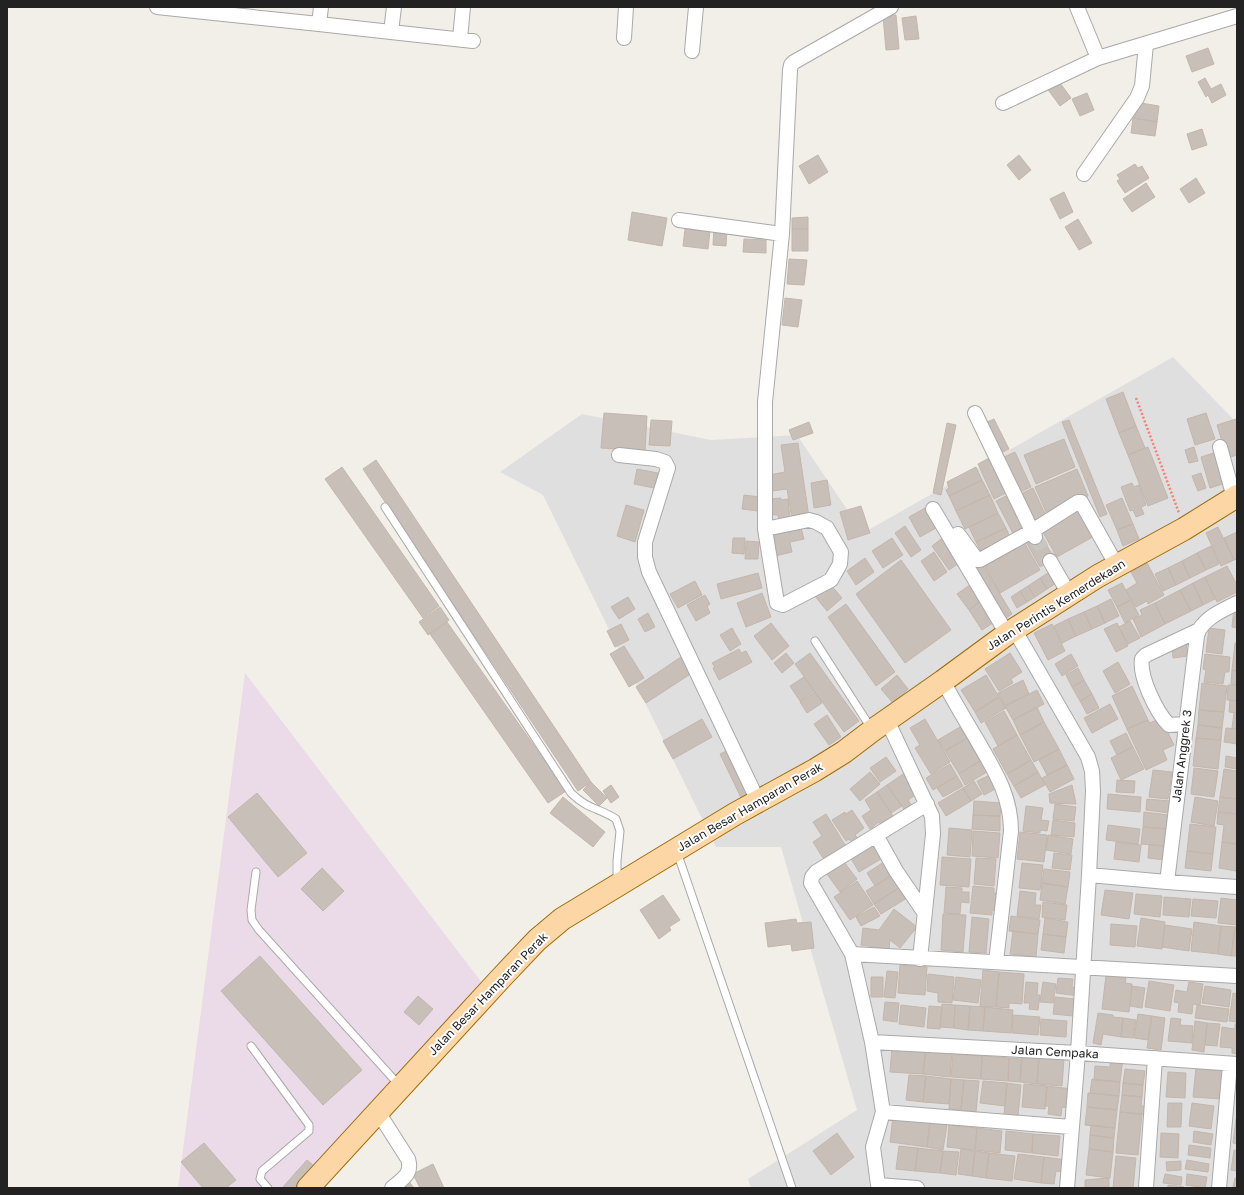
<svg xmlns="http://www.w3.org/2000/svg" width="1244" height="1195" viewBox="0 0 1244 1195" font-family="'Golos Text',sans-serif">
	<style>
		.residential { fill: #e0dfdf }
		.industrial { fill: #ebdbe8 }
		.building { fill: #c7bfb8; stroke: #c4b6ab }
		.lines { fill: none; stroke-linecap: round; stroke-linejoin: round }
		.minor-tunnel { stroke: #c8c6c1; stroke-width: 14; stroke-dasharray: 14 7; stroke-linecap: butt }
		.service-casing { stroke: #a9a9a9; stroke-width: 9 }
		.minor-casing { stroke: #a9a9a9; stroke-width: 16 }
		.primary-casing { stroke: #a06b00; stroke-width: 24 }
		.path { stroke: #fa8072; stroke-width: 2.5; stroke-dasharray: 2 2; stroke-linecap: butt }
		.service { stroke: #fff; stroke-width: 7 }
		.minor { stroke: #fff; stroke-width: 14 }
		.primary { stroke: #fcd6a4; stroke-width: 22 }
		.labels { text-anchor: middle; stroke-width: 4; stroke-linejoin: round; paint-order: stroke }
		.street-label { font-size: 12px; fill: #222; stroke: #fff }
	</style>
	<rect width="100%" height="100%" fill="#f2efe9"/>
	<path class="residential" d="M1173,357L1237,423V1188H751L748,1179L857,1110L781,847H716L543,495L500,472L582,414L711,440L797,435L863,533Z"/>
	<path class="industrial" d="M245,673L486,988L301,1188H178Z"/>
	<path class="building" d="M896,15L899,49L886,50L883,16Z
		M916,16L919,39L905,40L902,18Z
		M1208,48L1214,64L1192,72L1186,56Z
		M1205,78L1211,89L1221,84L1226,95L1212,103L1208,95L1206,97L1198,82Z
		M1057,79L1071,98L1060,106L1046,87Z
		M1087,93L1094,110L1080,116L1072,99Z
		M1135,102L1159,106L1157,122L1133,118Z
		M1133,118L1157,122L1155,136L1131,133Z
		M1202,129L1207,145L1192,150L1187,134Z
		M818,155L828,172L809,184L799,166Z
		M1019,155L1031,170L1019,180L1007,165Z
		M1135,164L1138,168L1142,166L1149,178L1125,193L1117,181L1120,179L1117,175Z
		M1196,178L1205,193L1189,203L1180,189Z
		M1146,183L1155,197L1132,212L1123,199Z
		M1064,192L1073,212L1060,219L1050,199Z
		M632,212L667,218L662,246L628,240Z
		M808,217V229H792V218Z
		M1078,219L1092,243L1079,250L1065,227Z
		M714,228H727L726,246L713,245Z
		M685,229L710,231L708,249L683,246Z
		M792,229H808V251H792Z
		M744,239L766,240V253L743,252Z
		M789,259L807,260L804,285L787,284Z
		M785,298L802,300L798,327L782,325Z
		M1123,392L1136,426L1119,433L1106,399Z
		M604,413L647,416L645,451L601,448Z
		M1206,413L1215,439L1195,445L1187,419Z
		M994,419L1009,449L998,455L983,424Z
		M1236,419L1237,424V455L1227,458L1217,425Z
		M651,420L672,421L670,446L649,445Z
		M1069,420L1107,514L1100,517L1062,422Z
		M809,422L813,433L793,440L789,430Z
		M947,423L956,425L941,495L933,493Z
		M1136,426L1145,448L1128,455L1119,433Z
		M1064,439L1075,467L1036,484L1024,455Z
		M798,443L809,517L792,519L787,489L772,491L769,475L785,472L781,445Z
		M1148,447L1168,498L1148,506L1128,455Z
		M1194,447L1198,461L1189,463L1185,450Z
		M1220,451L1229,482L1210,488L1201,457Z
		M1015,452L1031,487L1016,494L1000,459Z
		M991,457L1008,492L994,499L978,464Z
		M376,460L591,782L578,791L363,469Z
		M342,467L439,606L423,618L325,479Z
		M976,467L982,480L949,496L946,490L949,488L947,482Z
		M637,469L658,473L654,488L634,484Z
		M1077,469L1088,496L1047,514L1035,487Z
		M1201,473L1206,488L1198,491L1192,476Z
		M827,480L831,505L814,508L811,483Z
		M982,480L990,495L956,511L949,496Z
		M1132,483L1134,487L1139,485L1146,505L1141,507L1144,514L1136,517L1133,510L1130,511L1121,487Z
		M1033,488L1048,520L1032,528L1017,496Z
		M1010,494L1030,532L1016,539L996,501Z
		M744,495L760,497L758,511L742,509Z
		M990,495L998,513L965,529L956,511Z
		M781,498V500L788,499L790,519L779,520L778,515H771L769,499Z
		M1122,498L1133,524L1117,530L1106,505Z
		M626,505L644,510L635,542L617,536Z
		M861,506L870,533L848,540L840,512Z
		M1083,507L1098,534L1057,557L1042,531Z
		M925,508L936,528L920,537L909,517Z
		M998,513L1006,528L976,542L969,527Z
		M800,524L804,539L790,542L792,552L775,556L771,540L774,539L773,530Z
		M1133,524L1139,539L1123,546L1117,530Z
		M905,526L921,550L911,557L895,533Z
		M1218,527L1234,560L1221,566L1206,533Z
		M1006,528L1012,542L983,556L976,542Z
		M1237,532V559L1234,560L1224,538Z
		M1040,534L1054,558L1040,567L1026,542Z
		M945,536L962,561L949,570L932,546Z
		M733,538H745L744,554L732,553Z
		M892,538L903,555L883,568L872,551Z
		M746,541L759,542L758,559H745Z
		M1024,542L1040,570L1000,593L984,565Z
		M1211,546L1219,564L1206,570L1197,553Z
		M934,552L947,572L934,581L921,561Z
		M1197,553L1206,570L1190,578L1182,561Z
		M865,558L874,572L856,585L847,571Z
		M901,560L951,630L905,663L856,594Z
		M1182,561L1190,578L1176,585L1168,568Z
		M1147,563L1164,595L1148,604L1147,601L1136,607L1126,590L1137,583L1131,572Z
		M982,564L1012,614L1006,618L976,568Z
		M1227,566L1237,585V592L1217,602L1205,577Z
		M1168,568L1176,585L1163,591L1155,574Z
		M1051,571L1058,582L1047,589L1040,578Z
		M758,573L762,588L721,599L717,584Z
		M1205,577L1215,599L1203,605L1193,583Z
		M1040,578L1047,589L1035,597L1028,586Z
		M695,581L702,595L678,608L670,594Z
		M828,582L842,598L827,611L814,595Z
		M1122,583L1131,600L1117,607L1108,590Z
		M1193,583L1203,605L1191,611L1180,590Z
		M971,584L982,600L969,610L957,594Z
		M1028,586L1035,597L1027,602L1020,591Z
		M1180,590L1191,611L1165,624L1155,603Z
		M1020,591L1027,602L1017,608L1011,597Z
		M762,593L771,617L746,627L737,603Z
		M705,595L710,604L707,606L710,613L696,621L687,605Z
		M628,597L635,609L619,619L611,607Z
		M1111,599L1119,616L1105,623L1097,606Z
		M982,600L996,621L982,630L969,610Z
		M1131,600L1139,615L1125,623L1117,607Z
		M1155,603L1165,624L1141,637L1133,619L1142,615L1140,610Z
		M846,604L895,672L876,686L828,617Z
		M1097,606L1105,623L1092,629L1084,612Z
		M440,607L449,620L428,635L419,622Z
		M1234,608H1237V628L1232,627Z
		M1084,612L1092,629L1076,636L1068,619Z
		M648,613L655,627L645,632L638,619Z
		M1068,619L1076,636L1062,643L1054,626Z
		M1130,621L1140,638L1128,644L1119,627Z
		M447,622L566,791L548,803L430,634Z
		M771,623L789,646L772,660L754,636Z
		M1117,623L1128,646L1116,652L1104,629Z
		M621,624L629,640L615,647L607,631Z
		M1052,624L1065,651L1048,660L1034,633Z
		M732,628L741,644L730,651L720,635Z
		M1209,628L1225,630L1222,654L1206,652Z
		M1186,643L1188,656L1173,658L1172,645Z
		M1235,643H1237V671L1232,670Z
		M624,646L644,678L629,687L610,654Z
		M739,649L741,653L746,651L752,662L719,680L713,668L715,667L712,663Z
		M786,653L794,663L782,673L774,663Z
		M810,653L859,721L844,732L795,664Z
		M1010,653L1022,672L1011,679L1013,683L999,691L985,669Z
		M1071,654L1078,666L1062,676L1055,664Z
		M1205,654L1230,657L1229,672H1225L1223,684L1204,682L1206,670L1203,669Z
		M681,657L692,673L646,703L636,687Z
		M1118,662L1130,684L1115,693L1103,671Z
		M1078,668L1084,680L1072,687L1066,675Z
		M1232,670L1237,671V685L1231,684Z
		M897,675L908,689L893,703L881,689Z
		M986,675L999,697L975,712L961,690Z
		M804,677L814,691L800,701L790,686Z
		M1023,680L1029,694L1005,706L998,693Z
		M1084,680L1092,694L1080,701L1072,687Z
		M1202,683L1227,686L1224,712L1199,710Z
		M1228,685H1237V701L1227,700Z
		M1132,686L1148,720L1127,729L1112,696Z
		M1037,690L1044,704L1013,720L1005,706Z
		M815,692L822,703L807,713L800,702Z
		M1092,694L1099,708L1087,714L1080,701Z
		M999,697L1006,708L981,723L975,712Z
		M1230,700L1237,701V713L1229,712Z
		M1110,704L1118,719L1092,733L1084,718Z
		M1037,707L1044,722L1020,735L1013,720Z
		M1199,710L1224,712L1222,728L1198,725Z
		M1004,711L1017,735L998,746L985,722Z
		M1234,713L1237,714V729L1232,728Z
		M827,715L841,737L829,745L814,724Z
		M1161,718L1174,745L1163,750L1167,760L1146,770L1127,729L1148,720L1150,723Z
		M702,719L712,737L673,759L663,741Z
		M925,719L950,762L931,774L915,748L920,745L910,728Z
		M1044,722L1059,749L1034,762L1020,735Z
		M1198,725L1222,728L1221,740L1196,738Z
		M960,727L967,738L945,751L938,740Z
		M1226,728L1237,729V744L1224,742Z
		M1126,733L1133,747L1117,755L1110,741Z
		M1017,735L1031,760L1007,774L993,749Z
		M967,738L980,761L959,774L945,751Z
		M1196,738L1221,740L1218,769L1193,766Z
		M1133,747L1144,769L1121,780L1111,758Z
		M731,749L755,799L744,804L720,754Z
		M1059,749L1067,765L1047,775L1039,760Z
		M1226,756L1237,758V769L1225,767Z
		M886,757L896,771L880,782L870,768Z
		M1031,760L1038,772L1014,786L1007,774Z
		M980,761L987,772L965,785L959,774Z
		M950,764L957,776L933,790L926,778Z
		M1067,765L1074,779L1050,792L1042,778Z
		M1194,768L1218,771L1214,797L1191,794Z
		M1224,769L1237,771V799L1220,797Z
		M1153,770L1172,772L1168,799L1149,797Z
		M870,772L880,784L860,801L850,789Z
		M906,772L920,792L908,800L913,807L906,812L887,785Z
		M1038,772L1045,785L1021,798L1014,786Z
		M994,773L1001,786L984,795L977,781Z
		M957,776L963,786L943,797L937,788Z
		M1117,780L1135,781L1134,793L1116,792Z
		M974,781L982,794L971,801L963,788Z
		M591,782L607,798L599,806L583,790Z
		M611,785L619,797L611,803L603,791Z
		M887,785L902,806L891,813L877,792Z
		M1072,785L1076,804L1050,803L1049,794Z
		M963,788L971,801L946,816L938,803Z
		M877,792L895,819L882,827L879,822L870,829L862,816L871,810L865,800Z
		M257,793L307,853L278,877L228,817Z
		M1108,794L1141,797L1140,812L1107,809Z
		M563,797L605,832L593,847L550,813Z
		M1195,797L1218,801L1214,826L1191,822Z
		M1220,797L1237,799V814L1218,812Z
		M1147,799L1170,801L1169,813L1146,810Z
		M974,801L1001,803L1000,816L973,815Z
		M1055,804L1076,807L1074,821L1053,819Z
		M1026,806L1043,808L1041,820L1049,821L1047,831L1040,830V833L1023,831Z
		M852,810L864,828L855,835L859,840L853,844L849,839L846,841L832,820L845,812L846,814Z
		M1144,812L1169,815L1167,829L1143,827Z
		M1218,812L1237,814V844L1222,842L1224,825L1217,824Z
		M826,814L847,848L834,856L832,853L823,858L813,842L822,836L813,822Z
		M973,815L1000,816V831L972,829Z
		M1053,820L1075,823L1074,837L1051,835Z
		M1190,824L1216,827L1213,854L1187,851Z
		M1108,825L1140,829L1138,844L1106,840Z
		M1143,827L1167,829L1166,846L1141,844Z
		M949,828L972,830L970,857L947,855Z
		M973,831L1000,833L998,858L972,856Z
		M1020,832L1047,835L1044,862L1017,859Z
		M1048,835L1073,839L1071,854L1046,850Z
		M1116,842L1141,845L1139,862L1114,859Z
		M1222,842L1237,844L1236,871L1219,868Z
		M872,844L881,859L859,872L850,857Z
		M1149,845L1166,846L1164,860L1148,858Z
		M1187,851L1213,854L1211,871L1185,868Z
		M1054,853L1072,855L1070,870L1052,868Z
		M942,857L971,859L969,887L940,885Z
		M976,858L996,859L994,886L974,884Z
		M844,862L857,879L840,892L827,874Z
		M884,862L892,875L875,886L867,873Z
		M1022,863L1043,865L1040,890L1019,888Z
		M322,868L344,891L323,911L301,889Z
		M1044,869L1070,872L1068,887L1042,883Z
		M892,875L900,887L874,904L866,891Z
		M857,881L873,905L850,920L834,897Z
		M1042,883L1068,887L1065,904L1040,900Z
		M973,886L994,888V893L999,894L997,911L992,910V915L970,913Z
		M900,887L907,898L881,914L874,904Z
		M946,887L962,888V892H969V903L961,902L960,914L944,913Z
		M1105,890L1133,893L1129,919L1101,915Z
		M1020,891L1036,893L1035,905H1041L1039,919L1017,916Z
		M1136,894L1162,896L1160,917L1134,914Z
		M663,895L680,920L669,927L671,930L659,939L640,910Z
		M1164,897L1191,899L1189,917L1163,915Z
		M1221,898L1237,900V925L1218,923Z
		M1193,899L1218,901L1216,918L1191,916Z
		M1043,902L1067,905L1065,920L1042,917Z
		M874,907L880,916L861,926L856,917Z
		M894,909L917,927L900,948L890,940L889,949L861,945L863,928L879,930Z
		M943,914L966,915L963,952L941,950Z
		M1011,916L1040,920L1038,934L1009,931Z
		M972,917L989,919L986,953L969,952Z
		M1045,918L1068,922L1066,937L1043,934Z
		M1141,918L1165,922L1162,949L1137,946Z
		M796,919L797,923L811,922L814,948L792,951L791,944L768,947L765,923Z
		M1194,922L1221,926L1218,954L1191,951Z
		M1111,924L1137,926L1135,947L1110,945Z
		M1165,925L1192,929L1189,951L1162,947Z
		M1221,926L1235,927L1231,956L1218,954Z
		M1235,927H1237V956H1231Z
		M1013,931L1038,934L1036,957L1010,954Z
		M1043,934L1066,937L1064,953L1041,950Z
		M260,956L362,1070L323,1105L221,991Z
		M900,965L927,967L925,995L898,993Z
		M983,970L999,972L996,1007L980,1006Z
		M887,971L898,972L895,998L884,997Z
		M999,972L1024,974L1022,1004L1009,1003V1008L996,1007Z
		M928,974L954,977L952,1003L938,1002V993L927,991Z
		M1106,975L1126,978L1125,983L1132,984L1129,1012L1102,1009Z
		M871,977H883V997H871Z
		M956,977L981,980L978,1003L953,1000Z
		M1058,978L1073,979L1072,987L1080,989L1079,996L1056,993Z
		M1149,981L1174,985L1170,1011L1145,1007Z
		M1026,982L1038,983L1037,995H1040L1038,1010L1029,1009L1030,1003H1024Z
		M1043,982L1056,984L1053,1003L1040,1002Z
		M1189,982L1203,984L1200,1005L1193,1004L1192,1014L1178,1012L1179,1003L1174,1002L1176,990L1187,992Z
		M1132,986L1145,988L1142,1008L1130,1006Z
		M1205,986L1231,990L1229,1007L1202,1003Z
		M1233,993L1237,994V1022L1229,1021Z
		M418,996L433,1009L419,1025L404,1012Z
		M1055,997L1075,999L1073,1016L1053,1014Z
		M885,1002L899,1003L897,1022L883,1020Z
		M942,1004L955,1005L954,1028L940,1027Z
		M901,1005L926,1008L924,1027L899,1024Z
		M955,1005L970,1006L968,1030L954,1028Z
		M1197,1005L1229,1009L1227,1022L1195,1018Z
		M929,1006L942,1007L940,1029L927,1028Z
		M970,1006L985,1007L983,1031L968,1030Z
		M985,1007L1013,1010L1011,1033L983,1031Z
		M1098,1013L1113,1015V1017L1123,1018L1121,1037L1103,1034L1101,1045L1093,1043Z
		M1138,1014L1152,1016L1148,1040L1134,1038Z
		M1013,1015L1040,1017L1038,1035L1012,1033Z
		M1152,1016L1165,1018L1161,1050L1147,1048Z
		M1123,1018L1136,1020L1133,1038L1121,1037Z
		M1171,1018L1181,1019L1180,1025L1193,1026L1192,1043L1168,1041Z
		M1041,1019L1067,1021L1066,1037L1040,1035Z
		M1195,1021L1207,1023L1204,1052L1192,1050Z
		M1207,1023L1220,1024L1217,1046L1205,1045Z
		M1235,1024H1237V1054L1232,1053V1048L1220,1047L1222,1027L1235,1029Z
		M892,1046L926,1048L923,1074L890,1072Z
		M926,1048L952,1051L950,1077L923,1074Z
		M953,1054L982,1056L981,1079L951,1077Z
		M1022,1055L1039,1057L1037,1084L1020,1082Z
		M982,1056L1009,1058L1008,1081L981,1079Z
		M1039,1057L1064,1059L1062,1086L1037,1084Z
		M1111,1057L1123,1058L1120,1082L1094,1080L1095,1066L1110,1067Z
		M1009,1058L1022,1059L1020,1082L1008,1081Z
		M1196,1067L1223,1069L1221,1099L1193,1097Z
		M1125,1069L1145,1071L1143,1085L1123,1083Z
		M1168,1072L1186,1073L1185,1098L1166,1097Z
		M909,1075L926,1076L923,1102L906,1100Z
		M926,1076L951,1079L949,1104L923,1102Z
		M951,1079L964,1080L961,1110L949,1109Z
		M1092,1079L1120,1082L1119,1096L1090,1093Z
		M964,1080L979,1081L976,1112L961,1110Z
		M983,1081L1007,1083L1005,1106L980,1103Z
		M1007,1083L1021,1085L1018,1116L1004,1115Z
		M1123,1083L1143,1085L1142,1097L1122,1095Z
		M1024,1084L1047,1086L1045,1109L1022,1107Z
		M1047,1086L1072,1089L1070,1108L1062,1107L1061,1116L1048,1114L1049,1106H1045Z
		M1088,1093L1119,1096L1117,1110L1087,1107Z
		M1122,1095L1142,1097L1141,1106H1148L1147,1115L1120,1112Z
		M1168,1103H1182L1181,1127H1167Z
		M1192,1103L1214,1106L1211,1129L1189,1126Z
		M1087,1107L1117,1110L1115,1128L1085,1125Z
		M1120,1112L1142,1114L1138,1155L1116,1153Z
		M893,1117L930,1122L927,1147L890,1142Z
		M1236,1119H1237V1144L1233,1143Z
		M930,1122L947,1125L943,1150L927,1147Z
		M949,1125L977,1128L975,1150L947,1147Z
		M1091,1125L1115,1128L1114,1138L1090,1135Z
		M977,1128L1002,1131L1000,1153L975,1150Z
		M1006,1131L1033,1134L1032,1153L1005,1150Z
		M1194,1131L1213,1134L1211,1145L1193,1142Z
		M837,1133L854,1157L831,1175L813,1151Z
		M1161,1133L1179,1134L1178,1158L1160,1157Z
		M1033,1134L1060,1136L1058,1156L1032,1153Z
		M1090,1135L1114,1138L1113,1152L1089,1149Z
		M204,1143L236,1180L226,1188H203L181,1162Z
		M1189,1145L1211,1148L1210,1158L1188,1155Z
		M899,1146L918,1148L915,1171L896,1169Z
		M918,1148L943,1151L940,1173L915,1171Z
		M961,1149L975,1151L972,1176L958,1174Z
		M1089,1149L1113,1152L1110,1178L1086,1175Z
		M1234,1150H1237V1171L1231,1170Z
		M943,1151L959,1152L956,1175L940,1173Z
		M975,1151L989,1153L986,1178L972,1176Z
		M989,1153L1015,1156L1012,1181L986,1178Z
		M1018,1154L1044,1157L1041,1183L1014,1179Z
		M1116,1156L1136,1158L1133,1188H1113Z
		M1044,1157L1067,1160L1065,1172L1056,1171L1054,1184L1041,1183Z
		M307,1160L314,1166L294,1188H282Z
		M1187,1160L1209,1164L1208,1172L1185,1169Z
		M1181,1161V1170L1167,1171L1166,1162Z
		M433,1164L444,1188H420L413,1174Z
		M1165,1174L1182,1177L1181,1185L1163,1183Z
		M1187,1174L1207,1177L1205,1188L1186,1185Z
		M1109,1178V1188H1085V1180Z
		M1235,1178H1237V1187H1233Z
		M407,1179L414,1188H396Z
		M1168,1185L1184,1187V1188H1168Z"/>
	<g class="lines">
		<path class="minor-tunnel" d="M1035,537L1050,561"/>
		<g class="service-casing">
			<path id="service" d="M385,507L571,793C587,809 599,808 616,819L620,831L617,861V881
				M815,641L871,728
				M677,852L792,1188
				M256,872L251,910L252,920L259,930L399,1085
				M251,1046L309,1125V1131L262,1171L260,1179L268,1188"/>
		</g>
		<g class="minor-casing">
			<path id="minor" d="M157,7L319,24
				M321,7L319,24L391,32L394,7
				M1077,7L1098,58
				M391,32L473,41
				M624,38L626,7
				M460,39L463,7
				M692,51L696,7
				M1003,103L1098,58L1237,16
				M1084,174L1137,98L1142,86L1146,44
				M679,220L782,234
				M975,413L1032,531L1078,502H1081L1117,566
				M1220,447L1234,498
				M619,455L656,459L665,462L668,468L645,542V557L649,572L758,801
				M933,509L1007,634
				M765,529L809,520L816,522L827,528L841,552L840,564L831,580L783,605L777,603L765,529V402L782,234L790,70L791,65L794,62L891,7
				M958,534L977,560H980L1032,531L1035,537
				M1050,561L1069,594
				M1014,629L1080,743L1088,757L1092,771L1093,791L1089,875L1078,1053L1067,1188
				M943,681C954,701 965,720 977,740C994,770 1011,795 1011,831L996,962
				M887,720L932,816L933,834L920,959
				M1186,724L1169,725C1156,712 1139,676 1142,659L1146,655L1199,630C1208,616 1223,610 1237,603
				M876,835L896,871L924,912
				M1089,875L1167,882L1237,887
				M1167,882L1197,636L1199,630
				M852,954L1237,976
				M872,1042L1078,1053L1237,1064
				M378,1112L408,1159C413,1174 402,1179 392,1188
				M883,1112L1071,1127
				M917,1188L878,1185L873,1147L883,1112L872,1042L852,954L811,883L812,877L816,872L927,804
				M1146,1188L1155,1058
				M1219,1188L1230,1064"/>
		</g>
		<g class="primary-casing">
			<path id="primary" d="M308,1188L501,978L537,940L562,919L735,814L815,770L844,752L873,730L943,681L1007,634L1098,576L1184,529L1237,496"/>
		</g>
		<path class="path" d="M1136,398L1179,513"/>
		<use href="#service" class="service"/>
		<use href="#minor" class="minor"/>
		<use href="#primary" class="primary"/>
	</g>
	<g class="labels">
		<g class="street-label">
			<text transform="translate(1056 605) rotate(-32)" y="4">Jalan Perintis Kemerdekaan</text>
			<text transform="translate(1182 756) rotate(-83)" y="4">Jalan Anggrek 3</text>
			<text transform="translate(750 807) rotate(-30)" y="4">Jalan Besar Hamparan Perak</text>
			<text transform="translate(488 994) rotate(-46)" y="4">Jalan Besar Hamparan Perak</text>
			<text transform="translate(1055 1052) rotate(3)" y="4">Jalan Cempaka</text>
		</g>
	</g>
	<rect width="1244" height="1195" fill="none" stroke="#222222" stroke-width="16"/>
</svg>
